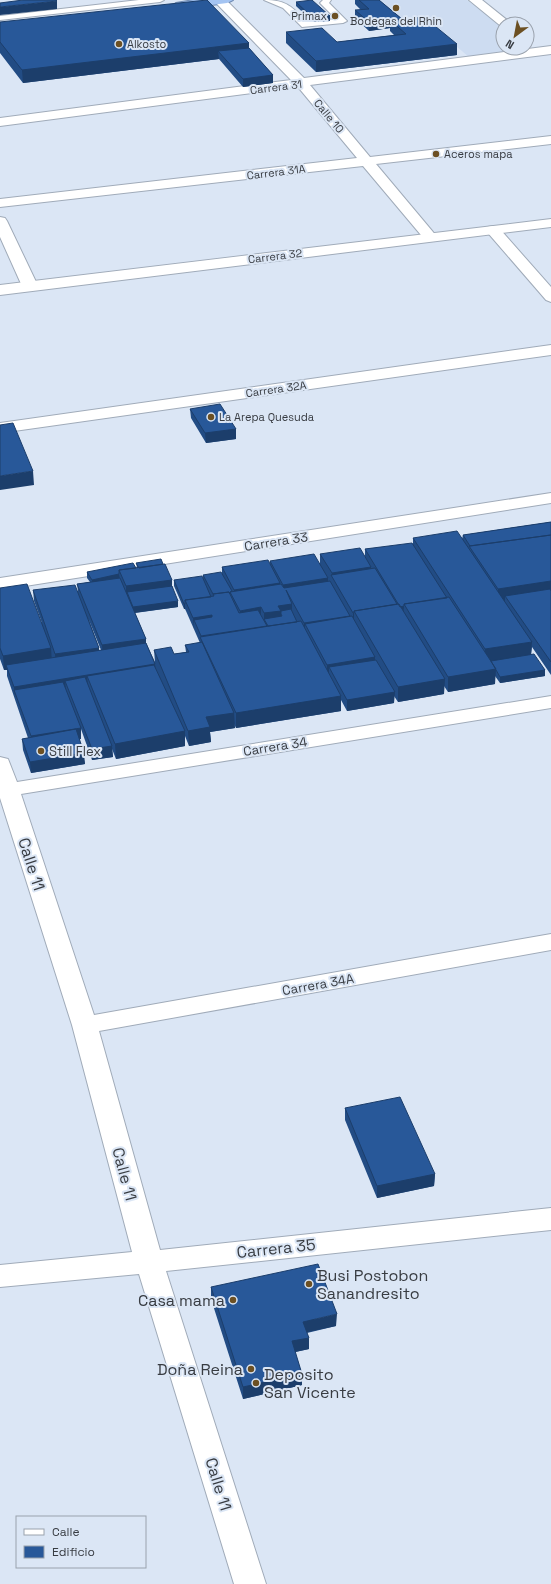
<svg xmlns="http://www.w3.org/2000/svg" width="551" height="1584" viewBox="0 0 551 1584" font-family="'Space Grotesk',sans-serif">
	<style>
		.built { fill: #cddcf1 }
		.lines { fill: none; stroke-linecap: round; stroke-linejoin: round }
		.service-casing { stroke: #a0abb9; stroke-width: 2 }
		.minor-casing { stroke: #a0abb9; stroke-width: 2 }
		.tertiary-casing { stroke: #a0abb9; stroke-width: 2 }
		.trunk-casing { stroke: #708bb2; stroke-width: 2 }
		.service { fill: #fff; fill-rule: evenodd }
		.minor { fill: #fff; fill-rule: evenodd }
		.tertiary { fill: #fff; fill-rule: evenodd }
		.trunk { fill: #a4c4f2; fill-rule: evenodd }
		.wall { fill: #224c84; fill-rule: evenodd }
		.shaded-wall { fill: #1c3e6b }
		.building { fill: #285899; stroke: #1c3e6b }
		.poi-dot { fill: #6c5023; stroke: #dbe6f5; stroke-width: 1.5 }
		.labels { text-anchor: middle; stroke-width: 4; stroke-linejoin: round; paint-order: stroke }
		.far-poi-label { font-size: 11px; fill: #383c42; stroke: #dbe6f5; text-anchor: start }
		.far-street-label { font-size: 11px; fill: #383c42; stroke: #dbe6f5 }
		.street-label { font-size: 13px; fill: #383c42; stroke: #dbe6f5 }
		.poi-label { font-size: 13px; fill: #383c42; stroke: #dbe6f5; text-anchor: start }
		.near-street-label { font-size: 16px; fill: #383c42; stroke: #dbe6f5 }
		.near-poi-label { font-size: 16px; fill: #383c42; stroke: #dbe6f5; text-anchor: start }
	</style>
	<rect width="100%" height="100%" fill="#dbe6f5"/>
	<path class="built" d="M370,0H467L503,28V48L527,47L529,49L469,57L430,24L402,27Z"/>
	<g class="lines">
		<g class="service-casing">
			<path id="service" d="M139,0H164L160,2L0,20V16Z
				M264,0C287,0 292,7 307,22L336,19L320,3L323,0H331L329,3L347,21L343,23L302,27L283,8Z"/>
		</g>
		<g class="minor-casing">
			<path id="minor" d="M215,0H226L304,78L551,46V54L310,85L370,157L551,136V144L376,164L438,238L436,241H426L363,166L0,207V199L357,158L298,87L0,126V118L291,80L216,3Z
				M469,0H482L512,24H503L502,27Z
				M0,217L5,218L7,221L38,286L35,289H25L22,286L0,237Z
				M493,226L498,227L551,287V302L546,300L488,233L486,230L488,227Z
				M551,345V355L0,433V423Z
				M551,493V503L0,590V578Z
				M551,696V708L21,794L94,1015L551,934V950L99,1031L160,1250L551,1208V1230L166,1271L266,1584H234L139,1274L0,1287V1265L132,1252L72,1025L0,798V757L8,759L17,782Z"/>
		</g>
		<g class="tertiary-casing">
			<path id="tertiary" d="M551,219V227L0,295V285Z"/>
		</g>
		<g class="trunk-casing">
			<path id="trunk" d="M194,0H233L227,3L180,9L174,5L176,3Z"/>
		</g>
		<use href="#service" class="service"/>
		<use href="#minor" class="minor"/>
		<use href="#tertiary" class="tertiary"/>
		<use href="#trunk" class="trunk"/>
	</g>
	<path class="wall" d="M355,0H379L402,19L457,44V55L316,72L286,43V32L337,42L394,35L390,31V28L369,31L355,18V10H361L355,4Z
		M296,2L330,16V21L313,22L296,6Z
		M0,22L249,43V48L273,75V83L243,87L219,59L23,83L0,53Z
		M190,409L236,429V439L206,443L191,418Z
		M551,522V675L532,647L531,654L545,670V676L500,683L495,676V684L448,692L444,686V694L398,702L394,696V703L347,711L341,700V711L236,728L234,724L235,728L210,732L211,742L189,746L185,736V746L116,759L112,749L113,757L92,760L81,729V739H79L85,764L31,773L23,750L22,739L28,738L7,676V670H4L0,659V588L42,623L34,601L33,590L78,591L77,584L90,582L87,578V572L137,568L136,563L172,580V586L178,607L135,613L146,639V643L155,662L154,650L174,654L186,652L185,645L200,643L186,611L185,609H184L174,586V580L203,578V575L222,574V567L270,564V561L320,564V554L365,557V549L413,544V538L462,539L463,535ZM88,618L101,650H99V648Z
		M345,1108L435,1174L434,1186L377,1198L345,1120Z
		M211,1287L336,1326L307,1333L309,1349L295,1352L302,1374V1385L243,1399L211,1299Z"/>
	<path class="shaded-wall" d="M57,1V9L0,15V7Z
		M330,16V21L313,22V18Z
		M402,19L391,21L390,28L369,31L370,23Z
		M249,43V56L218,51L219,59L23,83L22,70Z
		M457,44V55L316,72V61Z
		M273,75V83L243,87V79Z
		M236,429V439L206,443L205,433Z
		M33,471L34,485L0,490V476Z
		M371,567V578L331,576L332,573Z
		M119,574L120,580L92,585V580Z
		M328,578V589L283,596V585Z
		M172,580V590L127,592V597H126V586Z
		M551,581V595L505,596V602L497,603L498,589Z
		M280,583V593L234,600V590Z
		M178,601V607L133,613V607Z
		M184,604H185V609H184Z
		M292,604V614H281V621L264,620V613L278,606Z
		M404,606L403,617L400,607Z
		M261,607V618L240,621V611Z
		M353,613H354V624H353Z
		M212,615V626L194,620V629L193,618Z
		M350,616V626L305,624V633H303L304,623Z
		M146,639V649L103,656L102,645Z
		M532,642L531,656L484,664L485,649Z
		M51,648L52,663L6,665L7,670H4L3,656Z
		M99,648V658L56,665L55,654Z
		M375,657V668L329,667V675L327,676V665Z
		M155,664L156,675L87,676L88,686L65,681L66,690H14L15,698L14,687Z
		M496,669L495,684L448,692V677Z
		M545,670V676L500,683V677Z
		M445,679L444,694L398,702V687Z
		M395,692L394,703L347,711V700Z
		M341,696V711L236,728V713Z
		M234,713L235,728L210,732L211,742L189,746L188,731L206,717Z
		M81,728V739L32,747L31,736Z
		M185,731V746L116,759L115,744Z
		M112,746L113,757L92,760V749Z
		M84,753L85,764L31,773L30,762Z
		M435,1174L434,1186L377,1198V1186Z
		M337,1314L336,1326L303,1333V1322Z
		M309,1338V1349L291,1353L292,1341Z
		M302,1374V1385L243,1399V1387Z"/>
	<path class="building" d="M23,0H56L57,1L0,7V3Z
		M207,0L249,43L22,70L0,42V22Z
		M312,0L330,16L313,18L296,2Z
		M359,0H379L402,19L370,23L355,10L369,9Z
		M424,17L457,44L316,61L286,32L322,28L337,42L406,34L391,21Z
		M249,48L273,75L243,79L218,51Z
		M220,404L236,429L205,433L190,409Z
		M13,423L33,471L0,476V425Z
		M551,522V535L470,546L463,535Z
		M457,531L532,642L485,649L413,538Z
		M551,535V581L498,589L469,546Z
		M412,543L447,598L404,604V606L400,607L365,549Z
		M360,548L371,567L332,573L320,554Z
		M314,554L328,578L283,585L270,561Z
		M161,559L163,564L139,568L136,563Z
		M268,560L280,583L234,590L222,567Z
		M133,563L136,568L119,570V574L92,580L87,572Z
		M165,564L172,580L126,586L119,570Z
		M375,568L397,604L354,611V613H353L331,575Z
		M221,572L232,591L230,592V594L229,592L213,594L203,575Z
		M202,576L211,597L185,600V604H184L174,580Z
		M120,578L146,639L102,645L77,584Z
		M330,581L350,616L304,623L286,590L292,604L278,606L281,611L264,613L261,607L240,611L230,592L281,584L284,588Z
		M27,584L51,648L3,656L0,648V588Z
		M75,585L99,648L55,654L33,590Z
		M172,586L178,601L133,607L127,592Z
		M550,589L551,591V662L505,596Z
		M229,592L239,613L258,610L267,626L201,636L194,620L212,617V615L193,618L185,600L214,596L213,594Z
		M449,597L496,669L448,677L404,604Z
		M399,604L445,679L398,687L354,611Z
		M291,609L297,622L268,626L264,619L282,616L281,614V611Z
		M352,616L375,657L327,665L305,624Z
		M301,621L341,696L236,713L200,637Z
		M202,642L234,713L206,717L210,727L188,731L154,650L171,647L174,654L189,652L185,645Z
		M146,643L155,664L14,687L6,665Z
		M534,654L545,670L500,677L491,661Z
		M376,660L395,692L347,700L329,667Z
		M154,665L185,731L115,744L87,676Z
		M85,677L112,746L92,749L65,681Z
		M63,682L81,728L31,736L14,690Z
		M76,729L84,753L30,762L22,739Z
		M400,1097L435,1174L377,1186L345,1108Z
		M318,1264L337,1314L303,1322L309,1338L292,1341L302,1374L243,1387L211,1287Z"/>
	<g class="poi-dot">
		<circle cx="396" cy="8" r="4"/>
		<circle cx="335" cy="16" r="4"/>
		<circle cx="119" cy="44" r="4"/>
		<circle cx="436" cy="154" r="4"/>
		<circle cx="211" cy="417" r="4"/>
		<circle cx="41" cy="751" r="4"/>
		<circle cx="309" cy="1284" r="4"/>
		<circle cx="233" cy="1300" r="4"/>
		<circle cx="251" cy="1369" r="4"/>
		<circle cx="256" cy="1383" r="4"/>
	</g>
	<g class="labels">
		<g class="far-poi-label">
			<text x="327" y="20" text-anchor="end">Primax</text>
			<text x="396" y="25" text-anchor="middle">Bodegas del Rhin</text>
			<text x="127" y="48">Alkosto</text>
			<text x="444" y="158">Aceros mapa</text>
			<text x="219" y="421">La Arepa Quesuda</text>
		</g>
		<g class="far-street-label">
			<text transform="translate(276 87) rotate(-7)" y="4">Carrera 31</text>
			<text transform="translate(329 116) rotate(50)" y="4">Calle 10</text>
			<text transform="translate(276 172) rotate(-7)" y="4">Carrera 31A</text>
			<text transform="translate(275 256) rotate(-7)" y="4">Carrera 32</text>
			<text transform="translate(276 389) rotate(-8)" y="4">Carrera 32A</text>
		</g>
		<g class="street-label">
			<text transform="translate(276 541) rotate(-9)" y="5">Carrera 33</text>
			<text transform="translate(275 746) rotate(-9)" y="5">Carrera 34</text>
			<text transform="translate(318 984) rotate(-10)" y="5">Carrera 34A</text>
		</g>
		<g class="poi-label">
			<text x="49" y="756">Still Flex</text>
		</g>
		<g class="near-street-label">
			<text transform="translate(32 864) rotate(72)" y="6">Calle 11</text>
			<text transform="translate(125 1174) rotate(75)" y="6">Calle 11</text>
			<text transform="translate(276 1248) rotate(-6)" y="6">Carrera 35</text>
			<text transform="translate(219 1484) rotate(73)" y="6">Calle 11</text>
		</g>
		<g class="near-poi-label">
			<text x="317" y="1281">Busi Postobon<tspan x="317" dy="18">Sanandresito</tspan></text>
			<text x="225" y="1306" text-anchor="end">Casa mama</text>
			<text x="243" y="1375" text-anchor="end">Doña Reina</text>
			<text x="264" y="1380">Deposito<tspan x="264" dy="18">San Vicente</tspan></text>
		</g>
	</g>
	<rect x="16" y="1516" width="130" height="52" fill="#dbe6f5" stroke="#9aa2ad"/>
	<rect x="24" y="1529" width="20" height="6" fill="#ffffff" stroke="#9aa2ad"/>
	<text x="52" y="1536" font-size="12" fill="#383c42">Calle</text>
	<rect x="24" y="1546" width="20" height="12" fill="#285899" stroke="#9aa2ad"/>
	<text x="52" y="1556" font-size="12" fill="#383c42">Edificio</text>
	<g transform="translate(515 36) rotate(212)"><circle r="19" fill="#dbe6f5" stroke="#9aa2ad"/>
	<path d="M0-3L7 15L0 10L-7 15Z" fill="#6c5023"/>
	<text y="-6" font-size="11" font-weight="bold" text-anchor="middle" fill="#383c42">N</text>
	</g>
</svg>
